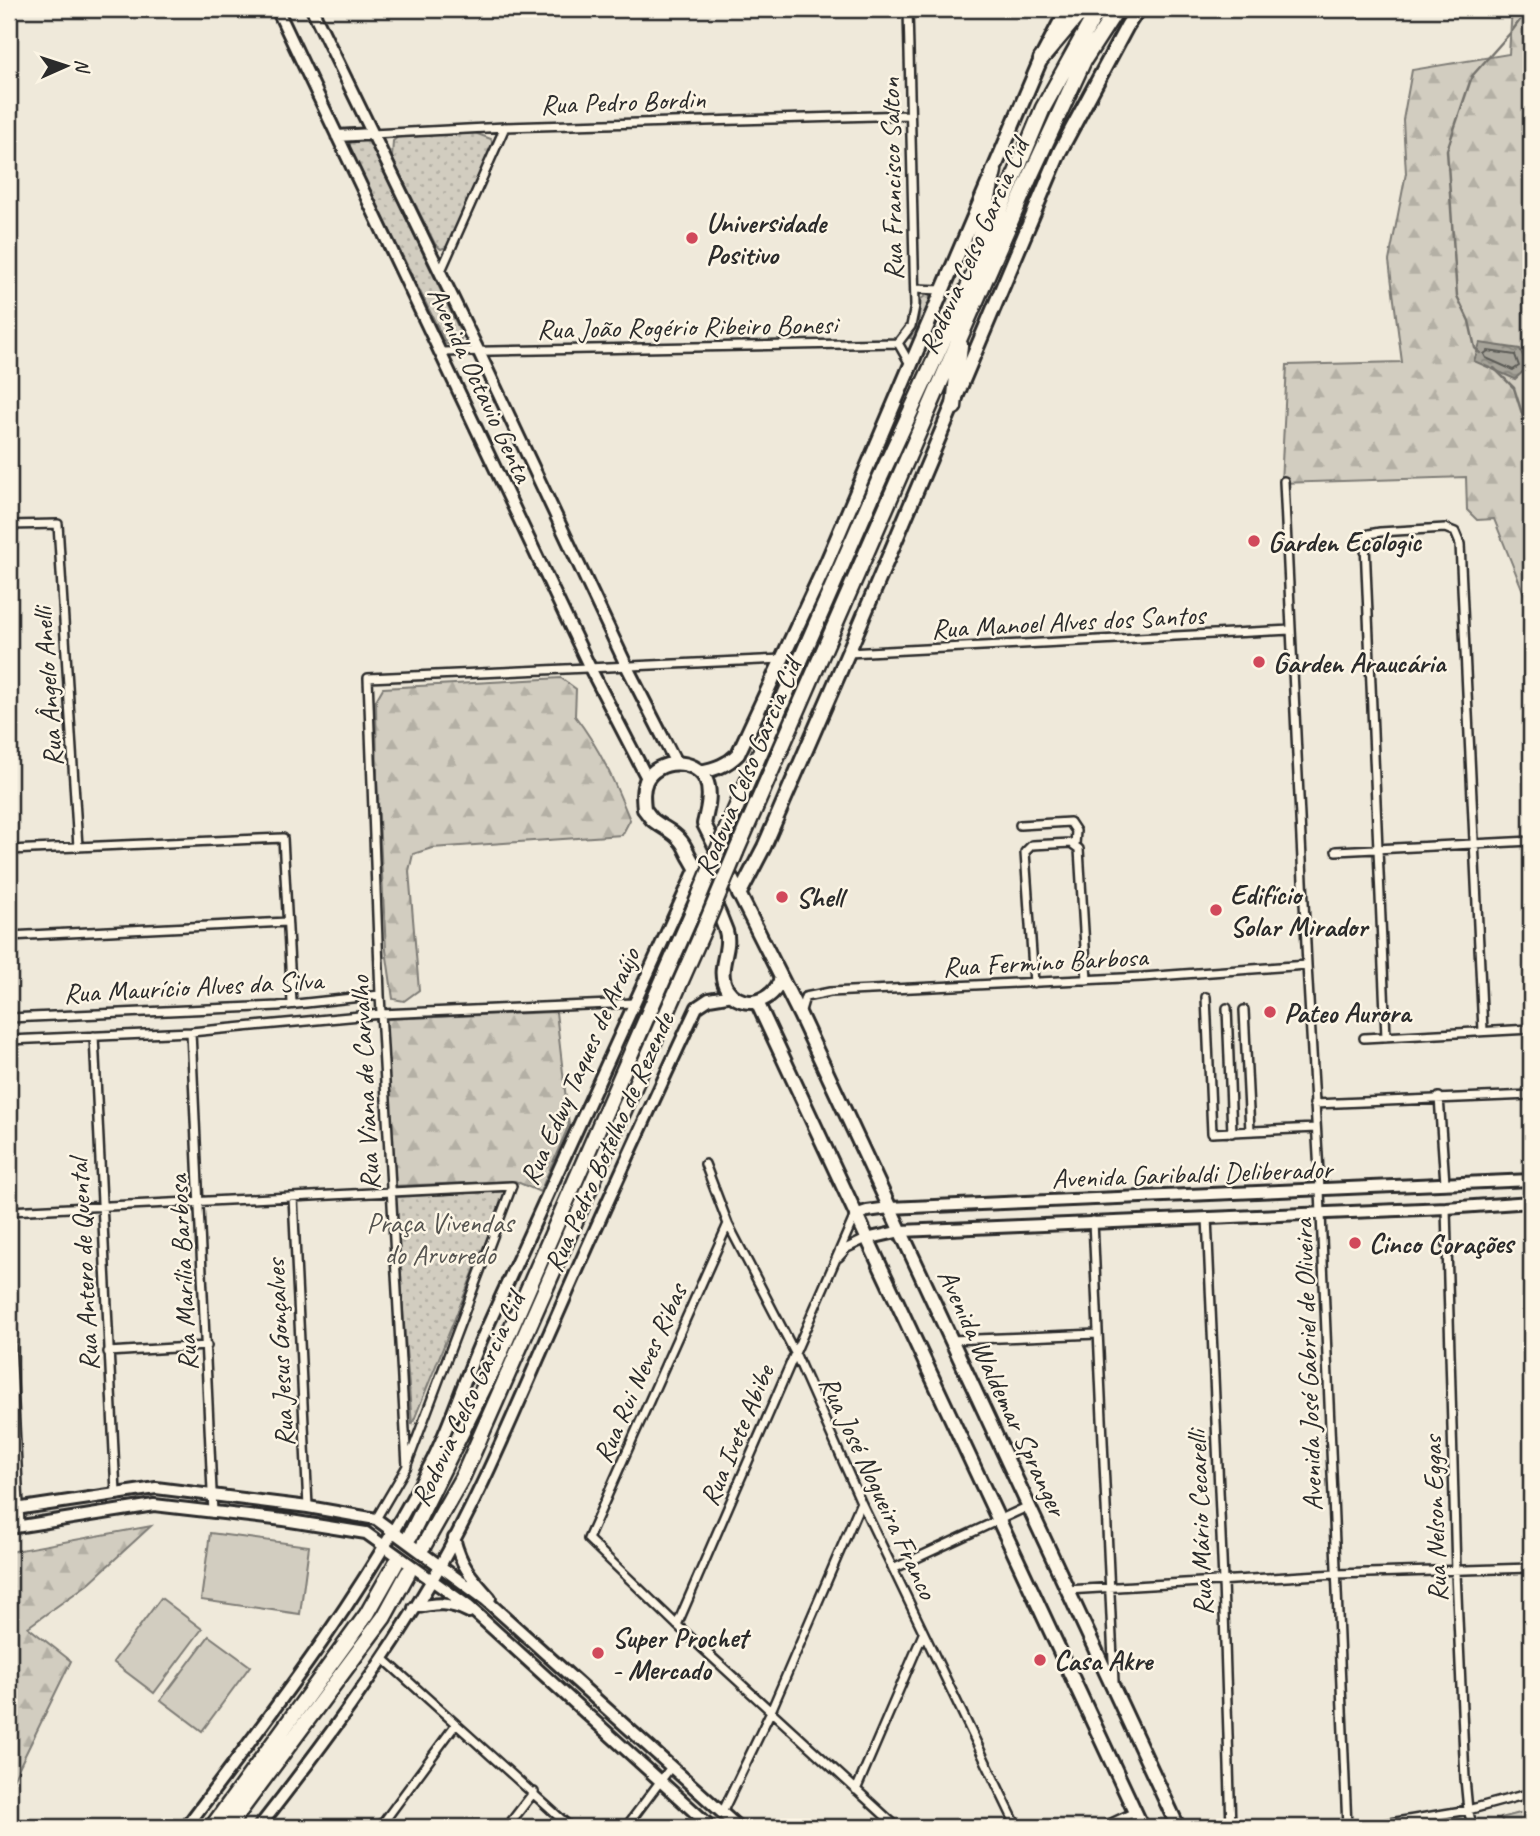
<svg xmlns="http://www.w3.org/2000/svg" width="1540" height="1836" viewBox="0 0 1540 1836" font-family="Caveat,sans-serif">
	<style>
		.grass { fill: url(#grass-dots); stroke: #7e7c76; stroke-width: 2 }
		.forest { fill: url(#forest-firs); stroke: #7e7c76; stroke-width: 2 }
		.garden { fill: #d2cdc0; stroke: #7e7c76; stroke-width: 2 }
		.water { fill: url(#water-ripples); stroke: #75736d; stroke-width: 2 }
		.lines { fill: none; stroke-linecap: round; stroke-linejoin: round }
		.shore { stroke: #5c5b57; stroke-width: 2 }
		.stream { stroke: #75736d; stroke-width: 2.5 }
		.street-casing { stroke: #2b2b2b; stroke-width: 12 }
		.secondary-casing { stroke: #2b2b2b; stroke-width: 16 }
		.primary-casing { stroke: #2b2b2b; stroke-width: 18 }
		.highway-casing { stroke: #2b2b2b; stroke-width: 19 }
		.street { stroke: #fcf5e5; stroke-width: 7 }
		.secondary { stroke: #fcf5e5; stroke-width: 10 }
		.primary { stroke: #fcf5e5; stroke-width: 12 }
		.highway { stroke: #fcf5e5; stroke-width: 14 }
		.highway-bridge-casing { stroke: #2b2b2b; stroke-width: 19; stroke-linecap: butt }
		.highway-bridge { stroke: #fcf5e5; stroke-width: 14 }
		.poi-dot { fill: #d1495b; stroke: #fcf5e5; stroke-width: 2.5 }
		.labels { text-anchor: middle; stroke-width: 5; stroke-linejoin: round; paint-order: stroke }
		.street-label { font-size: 28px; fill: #2b2b2b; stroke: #fcf5e5 }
		.poi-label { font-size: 28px; font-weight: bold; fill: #2b2b2b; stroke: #fcf5e5; text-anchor: start }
		.park-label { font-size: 28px; fill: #555450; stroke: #fcf5e5 }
	</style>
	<defs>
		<pattern id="grass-dots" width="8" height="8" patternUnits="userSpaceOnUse" patternTransform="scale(1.75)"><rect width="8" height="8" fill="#d2cdc0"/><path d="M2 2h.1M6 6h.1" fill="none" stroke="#b4b0a5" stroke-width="1.8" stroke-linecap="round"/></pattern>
		<pattern id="forest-firs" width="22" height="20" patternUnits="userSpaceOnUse" patternTransform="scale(1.75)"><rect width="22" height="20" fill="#d2cdc0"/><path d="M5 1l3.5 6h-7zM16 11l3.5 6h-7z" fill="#b4b0a5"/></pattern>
		<pattern id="water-ripples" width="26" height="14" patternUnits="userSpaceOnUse" patternTransform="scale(1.75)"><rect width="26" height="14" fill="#a6a399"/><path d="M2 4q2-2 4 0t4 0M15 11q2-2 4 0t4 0" fill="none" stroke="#87857d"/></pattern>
	</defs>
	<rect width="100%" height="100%" fill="#efe9da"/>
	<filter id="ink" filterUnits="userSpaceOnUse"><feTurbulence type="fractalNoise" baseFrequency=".0143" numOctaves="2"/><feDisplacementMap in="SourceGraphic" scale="14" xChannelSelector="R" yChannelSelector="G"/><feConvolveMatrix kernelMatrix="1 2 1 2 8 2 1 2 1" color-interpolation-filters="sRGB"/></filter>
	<g filter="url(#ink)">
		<path class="grass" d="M475,133L491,139L493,144L449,246L441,249L435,244L392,158L393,141L399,136Z
			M359,138H368L462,335L461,339L455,344H446L349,148L351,142Z
			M928,294L931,299L914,339L910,338L918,323L921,299Z
			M506,1191L412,1425L394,1197Z"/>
		<path class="forest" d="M1512,9H1531V611L1494,519L1477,520L1467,510L1466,477L1281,483L1287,365L1402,362L1389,261L1406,173L1403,120L1412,70L1509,54Z
			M561,678L576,689L575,716C601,750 614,781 630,820L622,835L432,848L413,854L409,871L419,990L404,1001L393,999L386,950L377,779L376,700L383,688Z
			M556,1012L569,1125L540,1192L515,1181L393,1186L386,1019Z
			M151,1526L88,1584L28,1627L71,1661L9,1788V1552Z"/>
		<path class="garden" d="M210,1533L309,1546L300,1614L201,1600Z
			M161,1598L202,1629L154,1693L113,1662Z
			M209,1636L250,1666L202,1731L161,1700Z
			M1531,1810V1827H1504L1501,1818Z"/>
		<path class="water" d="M1480,343L1520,349L1528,367L1515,379L1474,361Z"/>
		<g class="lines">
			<path class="shore" d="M1488,351L1515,355L1519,366L1513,370L1486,358L1484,354Z"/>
			<path class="stream" d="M1480,353L1475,348L1469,321L1457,296L1447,150L1472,76L1512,31L1528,9
				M1494,368L1514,388L1531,442"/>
			<g class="street-casing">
				<path id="street" d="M372,134L505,127L910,115
					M440,273L505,127
					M915,289L942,290
					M898,343L911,326L915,306L908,9
					M898,343L910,364
					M441,352L898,343
					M1284,481L1307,965L1320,1190L1347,1827
					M9,525L58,524L78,847
					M848,653L1290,630
					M1020,825L1070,822L1076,831L1075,845
					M9,850L283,838L292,1003
					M1336,851L1531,841
					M9,936L287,922
					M1034,983L1025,852L1032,845L1071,843L1079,849L1087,980
					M1206,997L1212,1133L1316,1128
					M1227,1008L1232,1133
					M1244,1010L1250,1131
					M800,1014L805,997L830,992L1143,977L1307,965
					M9,1018L278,1006L380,995
					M191,1032L213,1513
					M94,1036L116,1493
					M1386,1037L1365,544L1369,534L1380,532L1445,528L1455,532L1460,544L1483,1031
					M1364,1038L1531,1029
					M9,1040L191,1032L381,1014L634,1003
					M1439,1097L1445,1183
					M1314,1104L1531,1095
					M705,1164L728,1224L795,1353L861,1502L1017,1827
					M293,1197L308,1507
					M1446,1208L1456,1572L1465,1779L1468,1810L1473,1827
					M9,1211L512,1186L408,1462
					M1207,1217L1223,1581L1231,1827
					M1093,1221L1114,1682
					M728,1224L588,1539L677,1625L897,1827
					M839,1257L847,1248L866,1239
					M9,1302L20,1526
					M951,1340L1097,1334
					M108,1352L207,1346
					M376,1519L407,1466L380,995L368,678L783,659
					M893,1569L1029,1506
					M1067,1590L1336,1574L1531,1568
					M677,1625L855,1215
					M384,1659L570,1827
					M856,1790L923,1634
					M722,1813L771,1711L861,1502
					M380,1827L456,1724
					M507,1827L534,1792
					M626,1827L671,1767
					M1103,1827L1135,1812
					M1366,1827L1468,1810L1531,1793"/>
			</g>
			<g class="secondary-casing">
				<path id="secondary" d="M277,9L590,668L647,778
					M312,9L478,350L627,667L676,763
					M337,136L372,134
					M855,1215L867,1211L889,1208L1531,1180
					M866,1239L901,1231L1446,1208L1531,1202
					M9,1510L156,1488L308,1507L376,1519L486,1600L738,1827
					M9,1528L154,1505L284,1520L366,1533L468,1606L711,1827
					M454,1538C461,1566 471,1577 490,1598
					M414,1608C436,1603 449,1602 469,1612
					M186,1827C275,1709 366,1591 433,1459C453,1418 466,1373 485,1332C555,1177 625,1022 696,868
					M259,1827C321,1748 381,1667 432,1580C481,1496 517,1405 557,1316C602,1213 649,1110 697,1007L709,999L733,995"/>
			</g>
			<g class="primary-casing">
				<path id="primary" d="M700,772C716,769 727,765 738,754L826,564L1041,59L1067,9
					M739,895L764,847L848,653L1060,151L1127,26L1138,9
					M781,978C774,1002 743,1012 727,989C715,969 732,950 726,931C717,906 704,881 691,859C687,853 685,845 680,840C673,831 663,828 654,821C650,818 647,812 644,809C643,799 642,790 646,781C657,759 695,757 706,780C712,793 707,811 704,824L800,1015L1178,1827
					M757,1002L1142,1827"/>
			</g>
			<g class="highway-casing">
				<path id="highway" d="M1041,59L1083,9
					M977,248L994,171
					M954,407L960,345
					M725,833L879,480L969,285L1043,108L1098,9
					M736,852L1030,177L1084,60L1117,9
					M410,1536L495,1365L694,909
					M424,1545L463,1476L703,931
					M212,1827L367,1614L396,1563
					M228,1827L384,1617L408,1573"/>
			</g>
			<use href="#street" class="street"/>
			<use href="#secondary" class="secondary"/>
			<use href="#primary" class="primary"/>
			<use href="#highway" class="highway"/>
			<g class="highway-bridge-casing">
				<path id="highway-bridge" d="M694,909L725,833
					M703,931L736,852"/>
			</g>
			<use href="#highway-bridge" class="highway-bridge"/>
		</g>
	</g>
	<g class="poi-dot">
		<circle cx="692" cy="238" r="7"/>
		<circle cx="1254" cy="541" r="7"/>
		<circle cx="1259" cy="662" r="7"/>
		<circle cx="782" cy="897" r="7"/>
		<circle cx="1216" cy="910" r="7"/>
		<circle cx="1270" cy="1012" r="7"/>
		<circle cx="1355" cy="1243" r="7"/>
		<circle cx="598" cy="1653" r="7"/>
		<circle cx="1040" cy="1660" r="7"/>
	</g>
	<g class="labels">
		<g class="street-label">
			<text transform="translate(623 101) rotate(-2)" y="10">Rua Pedro Bordin</text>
			<text transform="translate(891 179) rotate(-91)" y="10">Rua Francisco Salton</text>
			<text transform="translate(973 246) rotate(-66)" y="10">Rodovia Celso Garcia Cid</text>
			<text transform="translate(687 326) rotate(-1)" y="10">Rua João Rogério Ribeiro Bonesi</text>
			<text transform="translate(481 384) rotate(65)" y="10">Avenida Octavio Genta</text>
			<text transform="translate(1068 621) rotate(-3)" y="10">Rua Manoel Alves dos Santos</text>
			<text transform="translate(47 687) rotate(-94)" y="10">Rua Ângelo Anelli</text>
			<text transform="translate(747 767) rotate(-67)" y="10">Rodovia Celso Garcia Cid</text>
			<text transform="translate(1045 961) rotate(-3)" y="10">Rua Fermino Barbosa</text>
			<text transform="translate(193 986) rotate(-3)" y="10">Rua Maurício Alves da Silva</text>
			<text transform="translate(579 1066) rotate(-66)" y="10">Rua Edwy Taques de Araújo</text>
			<text transform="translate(364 1083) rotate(-93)" y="10">Rua Viana de Carvalho</text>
			<text transform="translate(608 1142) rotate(-66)" y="10">Rua Pedro Botelho de Rezende</text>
			<text transform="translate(1192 1173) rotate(-2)" y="10">Avenida Garibaldi Deliberador</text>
			<text transform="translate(83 1265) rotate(-93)" y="10">Rua Antero de Quental</text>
			<text transform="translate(182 1273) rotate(-93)" y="10">Rua Marília Barbosa</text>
			<text transform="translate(279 1353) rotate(-93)" y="10">Rua Jesus Gonçalves</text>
			<text transform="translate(1307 1365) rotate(-92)" y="10">Avenida José Gabriel de Oliveira</text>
			<text transform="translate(639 1373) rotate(-66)" y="10">Rua Rui Neves Ribas</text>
			<text transform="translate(1003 1392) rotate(65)" y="10">Avenida Waldemar Spranger</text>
			<text transform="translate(467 1399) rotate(-65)" y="10">Rodovia Celso Garcia Cid</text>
			<text transform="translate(736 1435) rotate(-67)" y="10">Rua Ivete Abibe</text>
			<text transform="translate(879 1487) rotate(65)" y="10">Rua José Nogueira Franco</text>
			<text transform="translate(1434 1519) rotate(-92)" y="10">Rua Nelson Eggas</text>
			<text transform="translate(1199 1523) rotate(-92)" y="10">Rua Mário Cecarelli</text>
		</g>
		<g class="poi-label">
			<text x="706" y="232">Universidade<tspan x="706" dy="32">Positivo</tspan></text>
			<text x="1268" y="551">Garden Ecologic</text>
			<text x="1273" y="672">Garden Araucária</text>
			<text x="1230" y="904">Edifício<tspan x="1230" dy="32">Solar Mirador</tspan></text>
			<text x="796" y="907">Shell</text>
			<text x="1284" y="1022">Pateo Aurora</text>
			<text x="1369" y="1253">Cinco Corações</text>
			<text x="612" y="1647">Super Prochet<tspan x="612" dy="32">- Mercado</tspan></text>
			<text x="1054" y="1670">Casa Akre</text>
		</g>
		<g class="park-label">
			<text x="440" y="1232">Praça Vivendas<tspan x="440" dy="32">do Arvoredo</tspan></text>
		</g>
	</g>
	<rect width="1540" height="1836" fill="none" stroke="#fcf5e5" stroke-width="35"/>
	<rect x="18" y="18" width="1505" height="1801" fill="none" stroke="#2b2b2b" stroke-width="2.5" filter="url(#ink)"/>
	<g transform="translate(66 66) rotate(87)" stroke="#fcf5e5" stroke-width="5" paint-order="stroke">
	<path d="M0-5L12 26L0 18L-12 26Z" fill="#2b2b2b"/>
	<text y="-10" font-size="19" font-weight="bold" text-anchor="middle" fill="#2b2b2b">N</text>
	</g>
</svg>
